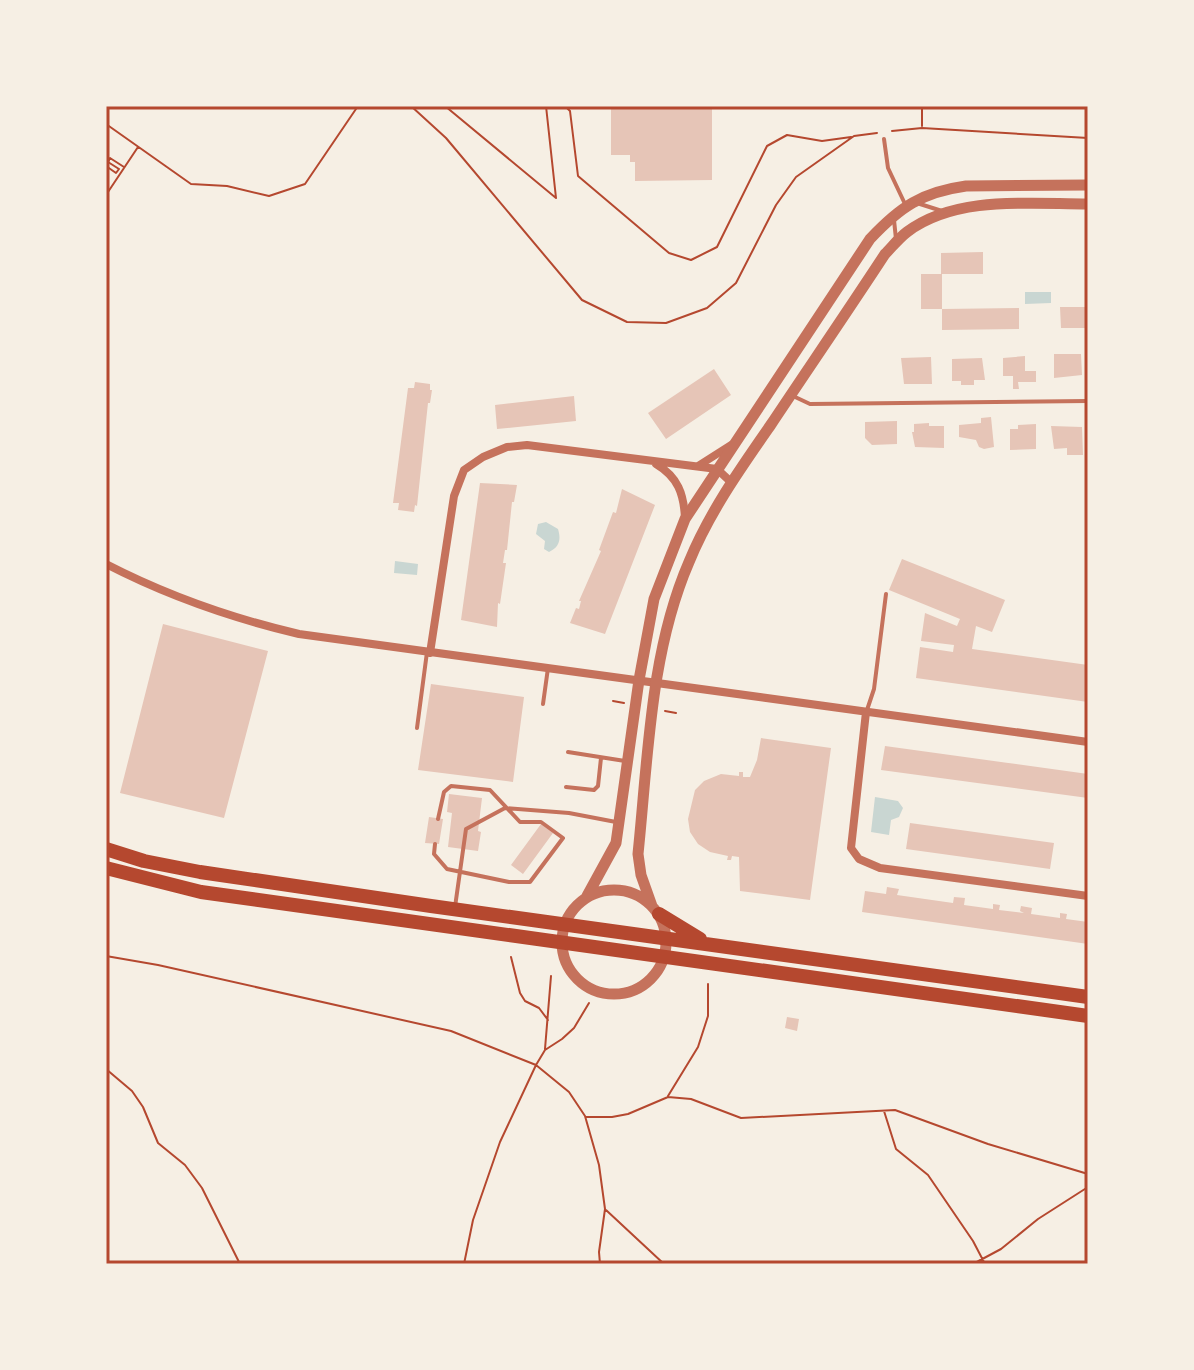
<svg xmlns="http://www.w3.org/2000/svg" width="1194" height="1370" viewBox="0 0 1194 1370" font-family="'Asap Condensed',sans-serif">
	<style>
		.water { fill: #c9d6d2 }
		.building { fill: #e6c5b7 }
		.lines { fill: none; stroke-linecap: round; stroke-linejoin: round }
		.path { stroke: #b5482f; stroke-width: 2 }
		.service { stroke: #c5725c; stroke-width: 4 }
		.minor { stroke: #c5725c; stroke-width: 8 }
		.tertiary { stroke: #c5725c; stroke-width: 11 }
		.trunk { stroke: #b5482f; stroke-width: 14 }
		.neatline { fill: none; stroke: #b5482f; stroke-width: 3 }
	</style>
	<rect width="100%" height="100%" fill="#f6efe4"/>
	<path class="water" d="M1025,292H1051V303L1025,304Z
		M546,522L558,529C561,539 560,547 549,552L544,549L545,541L536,534L538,524Z
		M395,561L418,564L417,575L394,573Z
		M875,797L898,801L903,808L899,817L891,820L889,835L871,832Z"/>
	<path class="building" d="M611,106H712V180L635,181V162H630V155H611Z
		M983,252V274H942V309L1019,308V329L942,330V309H921V274H941V253Z
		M1060,307H1088V328H1061Z
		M1054,354H1081L1082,375L1054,378Z
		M1025,356V371H1036V382H1018L1019,389H1013V376H1003V358Z
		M931,357L932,384H904L901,358Z
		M982,358L985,380H974V385H961V381H952V359Z
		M714,369L731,395L666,439L648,413Z
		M415,382L430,384V390H432L430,403H428L417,506L415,505L414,512L398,510L399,503H393L408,388H414Z
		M574,396L576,421L497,429L495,405Z
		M991,417L994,447L984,449L979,447L976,440L959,437V425L981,423V418Z
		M897,421V444L872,445L865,438V422Z
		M929,423V426H944V448L915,447L912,432H914V424Z
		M1036,424V449L1010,450V429H1018V425Z
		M1051,426L1082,427L1083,455H1067V448L1054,449Z
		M480,483L517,485L514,502H512L507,550H505L503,563H506L500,604L498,603L497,627L461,620Z
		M622,489L655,505L605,634L570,623L576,608L579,609L581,601H579L601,551L599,550L613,512L616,513Z
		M902,559L1005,600L992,632L976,626L972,649L1088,665V702L916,678L920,647L953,652L954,645L921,641L925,613L957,626L960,619L889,590Z
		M163,624L268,651L224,818L120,793Z
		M431,684L524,697L513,782L418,770Z
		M761,738L831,748L810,900L740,891L739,857L732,856L731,860H727L728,856L710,852L698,844L690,832L688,819L695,790L704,781L721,774L739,776V772H743V777H750L757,760Z
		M885,746L1088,774V798L881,770Z
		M449,794L482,798L478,831L481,832L478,851L448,847L452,813L447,812Z
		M429,817L443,819L439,844L425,843Z
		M910,823L1054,843L1050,869L906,849Z
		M541,824L553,833L523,874L511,865Z
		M887,887L899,889L897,895L953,903L954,897L965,898L964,905L993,909V904L1000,905L999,910L1024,913L1020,911L1021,906L1032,908L1031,914L1060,918V913L1067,914L1066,919L1088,922V944L862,912L865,891L886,894Z
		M787,1017L799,1019L797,1031L785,1028Z"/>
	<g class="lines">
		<path class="path" d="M411,106L446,138L582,300L627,322L666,323L707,308L736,283L776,205L796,177L854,136L877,133
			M445,106L556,198L546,106
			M565,106L570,111L578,176L669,253L691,260L717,247L767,146L787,135L822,141L851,137
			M106,124L191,184L227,186L269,196L305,184L358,106
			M922,126V106
			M892,131L922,128L1088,138
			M106,166L116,173L119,169L108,162L110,158L124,167
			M106,183L108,184L106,187
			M106,195L138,147
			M613,701L624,703
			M665,711L676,713
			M106,956L158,965L451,1031L536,1065L569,1092L585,1116L599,1165L605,1209L599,1252L600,1264
			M511,957L520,993L525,1001L539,1008L548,1020
			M545,1049L551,976
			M106,1069L132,1091L143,1107L158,1143L185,1165L202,1188L240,1264
			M668,1096L698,1047L708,1016V984
			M884,1111L896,1149L928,1175L973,1241L985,1264
			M586,1117H612L628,1114L668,1097L691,1099L741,1118L895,1110L988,1144L1088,1174
			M606,1210L664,1264
			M464,1264L473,1220L500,1142L536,1065L545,1050L562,1039L574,1028L589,1003
			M973,1264L1001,1249L1038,1219L1088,1187"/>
		<path class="service" d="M884,139L888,168L905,204
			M920,204L942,211
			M894,220L896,239
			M793,396L810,404L1088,401
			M543,704L548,668
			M867,710L874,689L886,594
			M417,728L427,652
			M568,752L625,761
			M566,787L594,790L598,786L601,758
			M435,844L434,854L447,869L509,882H530L563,838L541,822H520L490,790L451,786L444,792L438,819
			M455,907L466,829L505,808L569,813L616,822"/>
		<path class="minor" d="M656,464C678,477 684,494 685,519
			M698,466L731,445
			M106,564C168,596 231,618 299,634L1088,742
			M430,653L454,496L464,470L483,457L507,447L527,445L717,469L732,483
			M866,712L851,848L859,859L880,868L1088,896"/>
		<path class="tertiary" d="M562 942a52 52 0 1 1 104 0a52 52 0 1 1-104 0Z
			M587,896L616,843L639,680L654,599L685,519L870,239C900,207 922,192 966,186L1088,185
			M652,906L641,875L638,854C648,758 650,652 689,562C709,513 740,469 770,426C808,369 847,312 885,254C892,247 899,238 907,232C956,195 1030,204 1088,204"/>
		<path class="trunk" d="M106,849L144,861L200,872L431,906L1088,997
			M106,868L201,892L1088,1016
			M659,914L700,939"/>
	</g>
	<rect width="1194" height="1370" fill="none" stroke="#f6efe4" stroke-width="216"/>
	<rect x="108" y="108" width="978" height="1154" class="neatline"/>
</svg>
